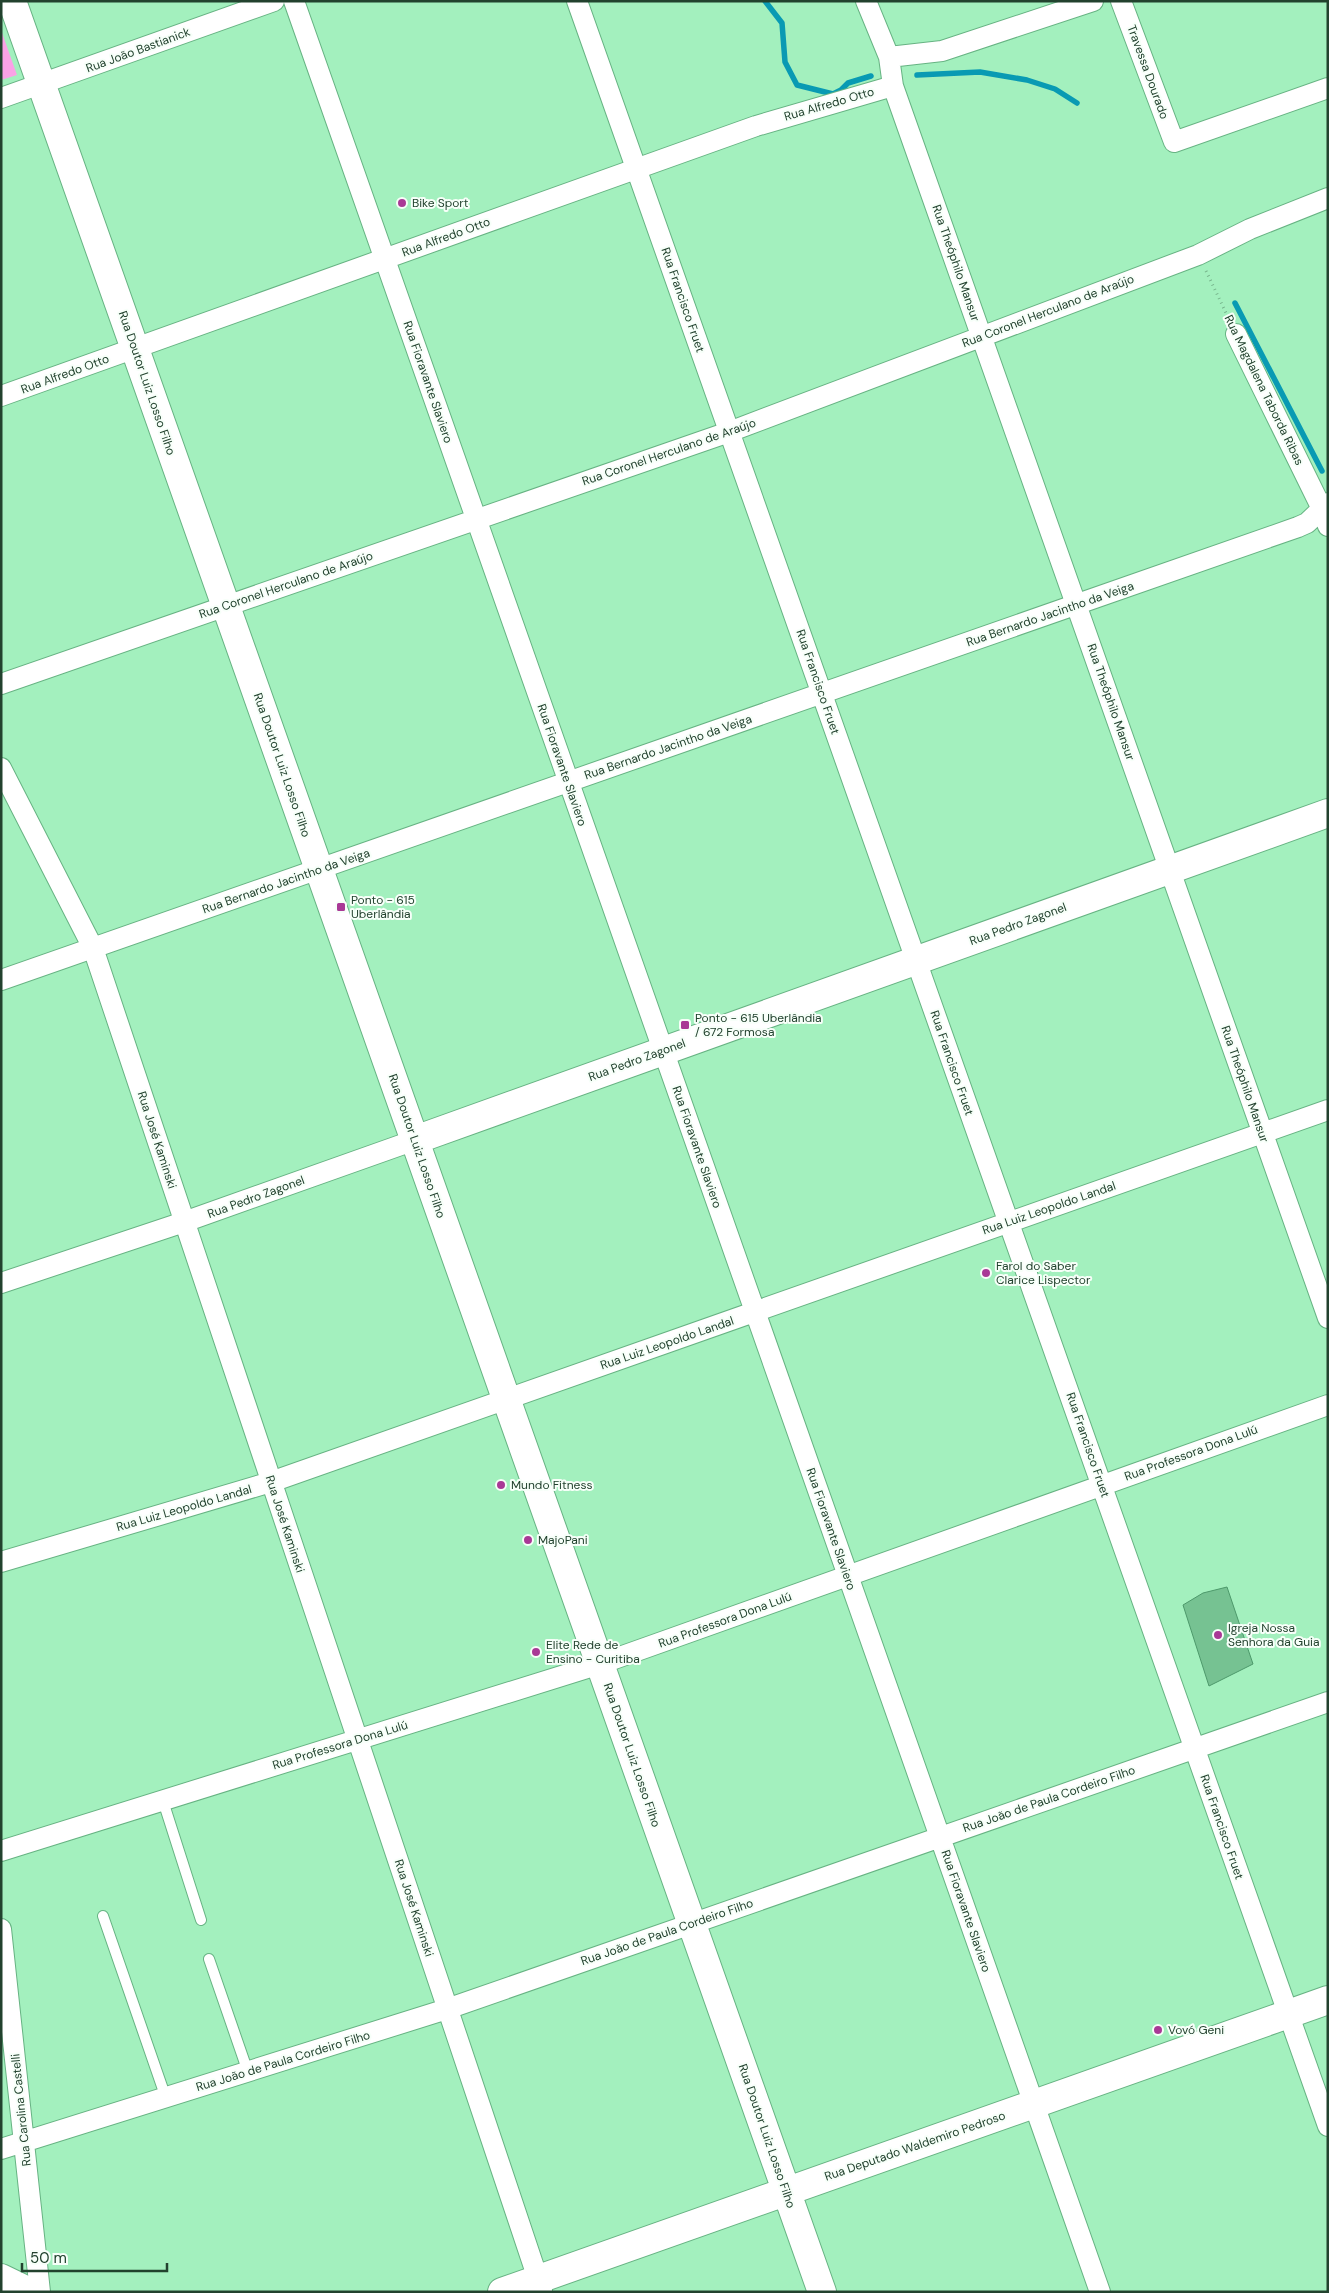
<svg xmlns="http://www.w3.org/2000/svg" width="1329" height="2293" viewBox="0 0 1329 2293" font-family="'DM Sans',sans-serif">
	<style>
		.green { fill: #faa2e6 }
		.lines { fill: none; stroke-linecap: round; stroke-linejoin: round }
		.stream { stroke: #099ab3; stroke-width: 5.5 }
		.building { fill: #76c292; stroke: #4d996b }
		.lane-casing { stroke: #67b383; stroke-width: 12 }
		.street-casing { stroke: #67b383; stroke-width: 22 }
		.secondary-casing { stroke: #67b383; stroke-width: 30 }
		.path { stroke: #75b28a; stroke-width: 3; stroke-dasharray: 1 4; stroke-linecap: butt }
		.lane { stroke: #fff; stroke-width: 10 }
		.street { stroke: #fff; stroke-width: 20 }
		.secondary { stroke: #fff; stroke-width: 28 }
		.poi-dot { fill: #a93996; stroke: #f7fff9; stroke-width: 2 }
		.labels { text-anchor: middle; stroke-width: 4; stroke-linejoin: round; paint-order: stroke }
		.street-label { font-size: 12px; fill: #22422e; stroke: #f7fff9 }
		.poi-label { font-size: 12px; fill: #22422e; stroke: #f7fff9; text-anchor: start }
	</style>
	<rect width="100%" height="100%" fill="#a3f0be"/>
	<path class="green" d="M1,30L17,75L1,80Z"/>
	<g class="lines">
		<path class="stream" d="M765,1L782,23L785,62L797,85L833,94L841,90L848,83L871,76
			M917,75L980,72L1027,80L1055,89L1077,103
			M1235,303L1322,471"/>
	</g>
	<path class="building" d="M1227,1587L1253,1664L1209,1686L1183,1605L1203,1593Z"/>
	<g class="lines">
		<g class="lane-casing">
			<path id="lane" d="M163,1801L201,1920
				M103,1916L166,2098
				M209,1959L248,2072"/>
		</g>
		<g class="street-casing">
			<path id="street" d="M294,1L1100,2292
				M577,1L1328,2126
				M866,1L889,57L893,86L1328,1318
				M1121,1L1174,142L1328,88
				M889,57L942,51L1093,1
				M1,98L274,1
				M1236,334L1322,509L1328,526
				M1,396L756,126L893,86
				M1,684L729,432L1198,255L1250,229L1328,198
				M1,768L93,948L542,2291
				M1,980L1298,527L1307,523L1328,503
				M1,1283L184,1222L415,1140
				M1,1562L271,1482L1328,1110
				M1,1851L600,1664L1328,1405
				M1,1929L40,2292
				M1,2149L447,2009L1328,1702"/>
		</g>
		<g class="secondary-casing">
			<path id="secondary" d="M12,1L822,2292
				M415,1140L1328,813
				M1,2278L30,2292
				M502,2292L1328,2000"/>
		</g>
		<path class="path" d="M1206,271L1228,317"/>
		<use href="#lane" class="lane"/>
		<use href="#street" class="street"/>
		<use href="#secondary" class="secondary"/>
	</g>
	<g class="poi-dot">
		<circle cx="402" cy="203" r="5"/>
		<rect x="336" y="902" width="10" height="10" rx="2.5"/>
		<rect x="680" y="1020" width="10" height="10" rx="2.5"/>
		<circle cx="986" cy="1273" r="5"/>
		<circle cx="501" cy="1485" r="5"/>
		<circle cx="528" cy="1540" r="5"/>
		<circle cx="1218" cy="1635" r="5"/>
		<circle cx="536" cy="1652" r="5"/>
		<circle cx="1158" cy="2030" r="5"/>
	</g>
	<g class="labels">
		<g class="street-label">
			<text transform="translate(138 50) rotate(-20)" y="4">Rua João Bastianick</text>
			<text transform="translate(1148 72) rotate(70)" y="4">Travessa Dourado</text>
			<text transform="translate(829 104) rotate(-16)" y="4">Rua Alfredo Otto</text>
			<text transform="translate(446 237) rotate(-20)" y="4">Rua Alfredo Otto</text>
			<text transform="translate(956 263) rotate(71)" y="4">Rua Theóphilo Mansur</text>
			<text transform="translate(683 300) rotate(71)" y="4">Rua Francisco Fruet</text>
			<text transform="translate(1048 311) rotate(-21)" y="4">Rua Coronel Herculano de Araújo</text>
			<text transform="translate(65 374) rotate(-20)" y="4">Rua Alfredo Otto</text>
			<text transform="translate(428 382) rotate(71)" y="4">Rua Fioravante Slaviero</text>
			<text transform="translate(147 383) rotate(71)" y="4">Rua Doutor Luiz Losso Filho</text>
			<text transform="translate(1264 390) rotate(64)" y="4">Rua Magdalena Taborda Ribas</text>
			<text transform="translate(669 452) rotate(-19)" y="4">Rua Coronel Herculano de Araújo</text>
			<text transform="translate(286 585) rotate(-19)" y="4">Rua Coronel Herculano de Araújo</text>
			<text transform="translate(1050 614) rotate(-19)" y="4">Rua Bernardo Jacintho da Veiga</text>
			<text transform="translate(818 682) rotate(71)" y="4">Rua Francisco Fruet</text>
			<text transform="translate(1111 702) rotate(71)" y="4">Rua Theóphilo Mansur</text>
			<text transform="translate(668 747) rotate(-19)" y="4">Rua Bernardo Jacintho da Veiga</text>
			<text transform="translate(282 765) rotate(71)" y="4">Rua Doutor Luiz Losso Filho</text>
			<text transform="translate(562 765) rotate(71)" y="4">Rua Fioravante Slaviero</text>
			<text transform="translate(286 881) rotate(-19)" y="4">Rua Bernardo Jacintho da Veiga</text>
			<text transform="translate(1018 924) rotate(-20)" y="4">Rua Pedro Zagonel</text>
			<text transform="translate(637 1060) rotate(-20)" y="4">Rua Pedro Zagonel</text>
			<text transform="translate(952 1063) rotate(71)" y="4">Rua Francisco Fruet</text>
			<text transform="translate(1245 1084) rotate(71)" y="4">Rua Theóphilo Mansur</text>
			<text transform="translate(157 1140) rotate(72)" y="4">Rua José Kaminski</text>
			<text transform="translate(417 1146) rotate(71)" y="4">Rua Doutor Luiz Losso Filho</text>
			<text transform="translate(697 1147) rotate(71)" y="4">Rua Fioravante Slaviero</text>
			<text transform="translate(256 1197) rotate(-20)" y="4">Rua Pedro Zagonel</text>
			<text transform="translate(1049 1208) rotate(-19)" y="4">Rua Luiz Leopoldo Landal</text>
			<text transform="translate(667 1343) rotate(-19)" y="4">Rua Luiz Leopoldo Landal</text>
			<text transform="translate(1088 1445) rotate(71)" y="4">Rua Francisco Fruet</text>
			<text transform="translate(1191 1453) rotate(-20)" y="4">Rua Professora Dona Lulú</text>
			<text transform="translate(184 1508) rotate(-16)" y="4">Rua Luiz Leopoldo Landal</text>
			<text transform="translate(285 1524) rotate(72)" y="4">Rua José Kaminski</text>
			<text transform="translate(831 1529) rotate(71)" y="4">Rua Fioravante Slaviero</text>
			<text transform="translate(725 1620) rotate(-20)" y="4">Rua Professora Dona Lulú</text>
			<text transform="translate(340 1745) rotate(-17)" y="4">Rua Professora Dona Lulú</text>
			<text transform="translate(632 1755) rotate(71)" y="4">Rua Doutor Luiz Losso Filho</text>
			<text transform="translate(1049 1799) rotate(-19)" y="4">Rua João de Paula Cordeiro Filho</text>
			<text transform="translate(1222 1827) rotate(71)" y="4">Rua Francisco Fruet</text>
			<text transform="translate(414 1908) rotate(72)" y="4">Rua José Kaminski</text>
			<text transform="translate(966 1911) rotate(71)" y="4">Rua Fioravante Slaviero</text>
			<text transform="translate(667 1932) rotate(-19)" y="4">Rua João de Paula Cordeiro Filho</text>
			<text transform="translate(283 2061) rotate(-17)" y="4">Rua João de Paula Cordeiro Filho</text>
			<text transform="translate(21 2110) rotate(-96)" y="4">Rua Carolina Castelli</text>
			<text transform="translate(767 2136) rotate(71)" y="4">Rua Doutor Luiz Losso Filho</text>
			<text transform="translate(915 2146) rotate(-19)" y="4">Rua Deputado Waldemiro Pedroso</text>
		</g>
		<g class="poi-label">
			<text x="412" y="207">Bike Sport</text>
			<text x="351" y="904">Ponto - 615<tspan x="351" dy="14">Uberlândia</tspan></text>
			<text x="695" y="1022">Ponto - 615 Uberlândia<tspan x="695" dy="14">/ 672 Formosa</tspan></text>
			<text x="996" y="1270">Farol do Saber<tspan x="996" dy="14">Clarice Lispector</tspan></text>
			<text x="511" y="1489">Mundo Fitness</text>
			<text x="538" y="1544">MajoPani</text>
			<text x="1228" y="1632">Igreja Nossa<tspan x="1228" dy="14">Senhora da Guia</tspan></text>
			<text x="546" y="1649">Elite Rede de<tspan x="546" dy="14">Ensino - Curitiba</tspan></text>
			<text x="1168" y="2034">Vovó Geni</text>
		</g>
	</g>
	<rect width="1329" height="2293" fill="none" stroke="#22422e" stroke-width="5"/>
	<path d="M22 2263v8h145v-8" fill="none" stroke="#22422e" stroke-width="2.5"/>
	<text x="30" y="2263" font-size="15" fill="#22422e" stroke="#f7fff9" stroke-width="4" paint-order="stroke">50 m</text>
</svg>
